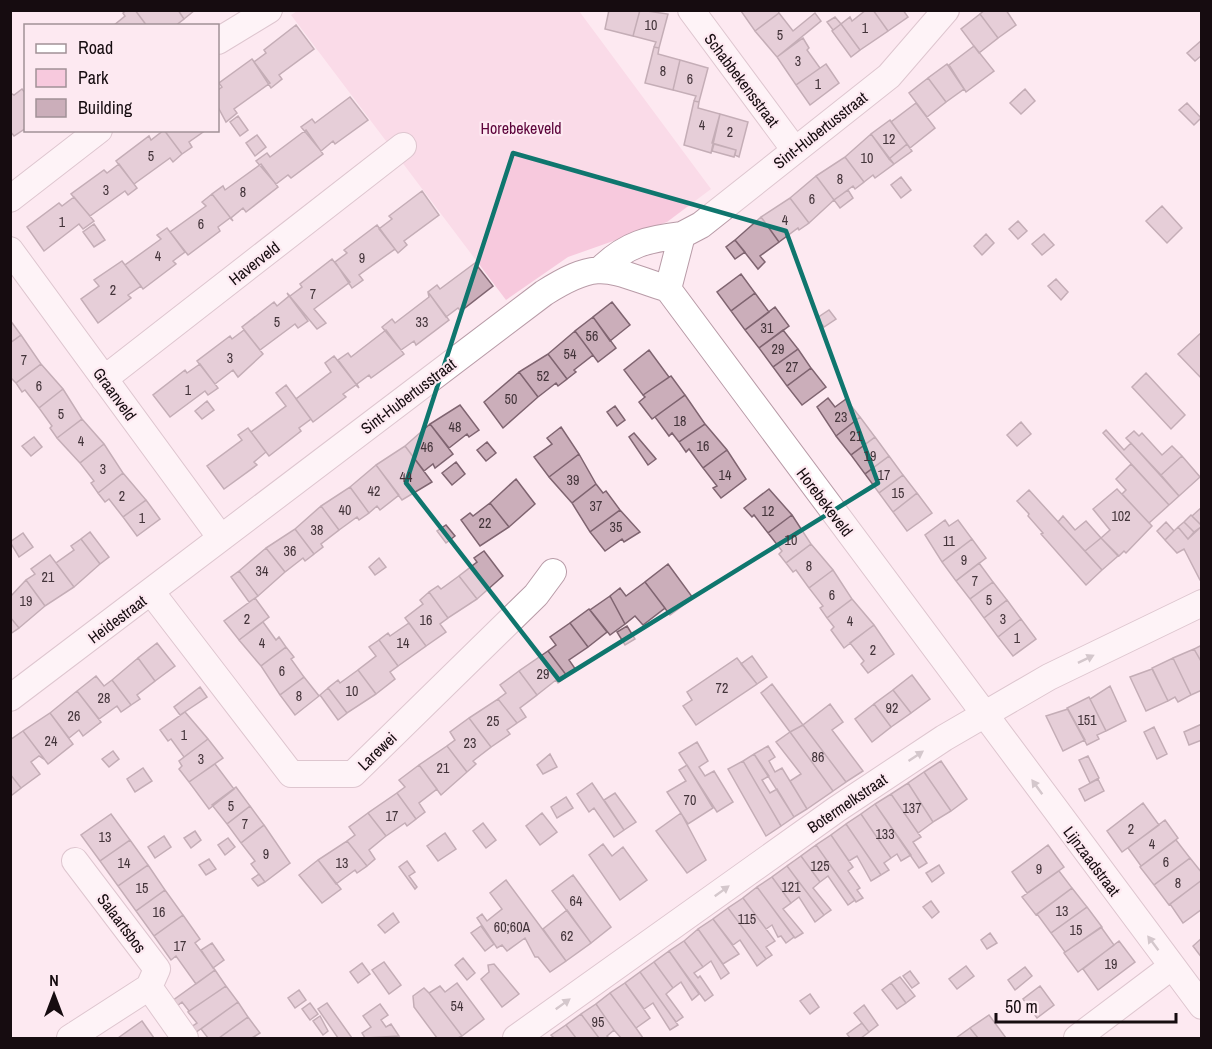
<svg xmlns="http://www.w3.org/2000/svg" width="1212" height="1049" viewBox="0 0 1212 1049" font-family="'Archivo Narrow',sans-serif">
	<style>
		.green { fill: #f7c9dd }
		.building { fill: #cbaeba; stroke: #7f6470; stroke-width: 1.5 }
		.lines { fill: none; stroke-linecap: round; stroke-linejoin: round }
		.minor-casing { stroke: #b89ba7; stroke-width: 28 }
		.minor { stroke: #fff; stroke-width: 26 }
		.oneway { fill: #a29e9f }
		.marked { fill: none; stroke: #0f766e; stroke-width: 4.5; stroke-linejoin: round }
		.labels { text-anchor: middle; stroke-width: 4.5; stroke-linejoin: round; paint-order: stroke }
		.number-label { font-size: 14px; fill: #43343a }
		.street-label { font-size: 16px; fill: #160c10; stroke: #fde9f1 }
		.park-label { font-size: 16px; fill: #5c033a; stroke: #fde9f1 }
	</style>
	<rect width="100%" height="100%" fill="#fde9f1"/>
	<path class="green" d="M299,10L579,11L711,189L667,222L568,257L506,300L291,15Z"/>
	<path class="building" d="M126,10H135L147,26H113L125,16L123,13Z
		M135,10H178L184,19L175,26H147Z
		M178,10H195L184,19Z
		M609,10H640L633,36L605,29Z
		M640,10L668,14L659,48L654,47L656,42L633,36Z
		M778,10L779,13L755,31L741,11Z
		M866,10H873L888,31L860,50L841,24L850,17L852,21Z
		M873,10H903L908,17L888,31Z
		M985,10H1006L1016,25L998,38L980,14Z
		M779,13L793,31L815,13L821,21L777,57L755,31Z
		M980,14L998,38L979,53L961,29Z
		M835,17L841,24L833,30L827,22Z
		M841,24L860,50L851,57L832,31Z
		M296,25L314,49L279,75L282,79L271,88L254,62L266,53L264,50Z
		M803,38L809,48L807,50L820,68L796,85L777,57Z
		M1202,40V55L1195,61L1187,53Z
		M974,46L994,71L966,92L949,65Z
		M654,47L659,48L658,54L680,60L673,90L645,83Z
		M252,59L270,83L234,109L237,113L226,122L218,107V90L222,87L219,83Z
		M680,60L708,68L699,102L694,101L696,96L673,90Z
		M826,64L839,83L810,105L796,85Z
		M947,64L964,89L946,102L928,78Z
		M928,78L946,102L927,117L909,93Z
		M22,89L26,94V128L14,136L10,131V93L14,95Z
		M1025,89L1035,101L1021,114L1010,103Z
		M350,97L368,120L335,144L333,141L321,151L301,127L312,119L315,123Z
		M694,101L699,102L698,108L720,114L711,153L684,145Z
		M916,103L935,128L910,148L891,122Z
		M1187,103L1201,118L1194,125L1179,110Z
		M720,114L748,122L739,157L735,155L736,150L712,143Z
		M238,116L248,130L240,136L230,122Z
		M890,120L907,144L889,159L871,134Z
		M164,130H206L189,142L192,147L182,154Z
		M164,130L182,154L173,162L170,158L134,184L116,161L149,136L151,140Z
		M306,130L323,154L291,178L288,175L276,184L256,161L267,153L270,157Z
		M871,134L894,164L875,178L873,175L864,182L845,157Z
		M257,135L266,147L255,156L246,143Z
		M714,144L736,150L734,157L712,151Z
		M907,144L912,151L894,164L889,159Z
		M845,157L864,182L855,189L853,186L834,200L816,176Z
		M119,164L137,188L128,195L125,191L90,216L71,194L104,170L107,173Z
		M261,164L278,187L246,212L243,208L231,218L233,221L212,194L223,186L225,190Z
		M816,176L834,200L809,223L790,198Z
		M901,177L911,190L901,198L891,185Z
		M848,190L853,198L840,208L834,200Z
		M422,191L439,215L404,241L407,245L398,253L379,229L392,219L389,216Z
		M212,194L233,221L230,218L218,227L220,231L188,255L170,232L206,206L202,202Z
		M74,197L94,221L83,229L79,224L44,251L27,227L59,203L62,206Z
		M790,198L809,223L799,230L798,228L779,242L761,217Z
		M1162,206L1182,228L1167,243L1146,221Z
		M761,217L779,242L760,256L765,262L758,269L735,240Z
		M1018,221L1027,231L1018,239L1009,229Z
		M94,224L105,240L94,247L83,232Z
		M377,225L395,249L359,275L363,280L352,288L335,262L347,253L344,250Z
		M167,228L185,252L173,261L176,264L143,289L125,265L161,239L157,235Z
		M986,234L994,243L982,255L974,246Z
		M1044,234L1054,245L1042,255L1032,244Z
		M735,240L745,252L735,259L726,247Z
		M332,259L350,282L314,309L326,323L317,329L287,293L290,296L302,287L300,284Z
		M122,261L141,286L128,295L131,298L98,323L81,299L99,286L94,280Z
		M475,263L493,286L461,311L458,308L446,317L428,292L437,285L440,289Z
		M741,274L755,293L731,311L717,292Z
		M1056,279L1068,292L1061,300L1048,286Z
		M428,292L449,320L416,345L414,341L401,350L382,327L392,319L395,323L429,297Z
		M287,293L308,321L298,328L295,324L260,350L242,327L274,302L277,306L289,296Z
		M755,293L769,312L745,330L731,311Z
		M612,302L630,325L610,341L593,317Z
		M775,307L789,326L759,348L745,330Z
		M829,310L836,319L824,327L817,318Z
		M593,317L616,348L598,362L575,331Z
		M10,320L21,335L10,343Z
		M244,330L263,354L238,377L233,370L215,384L197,361L230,336L232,339Z
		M386,330L404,354L371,378L369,375L357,384L359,388L338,360L348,353L351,357Z
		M783,330L798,349L773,367L759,348Z
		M575,331L593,355L574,370L576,372L567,379L548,354Z
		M1202,332V379L1178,354Z
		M21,335L41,364L16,383L10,377V343Z
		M798,349L811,368L787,386L773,367Z
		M649,350L669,377L643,395L624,370Z
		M548,354L567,379L558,386L556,383L538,397L519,372Z
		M334,356L359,388L356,385L343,394L346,397L313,422L296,399L331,372L325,363Z
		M41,364L63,389L39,408L25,390L22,392L16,383Z
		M200,364L218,388L208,395L205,391L170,417L153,395L185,370L187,373Z
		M811,368L826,387L802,405L787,386Z
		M519,372L538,397L503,428L484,402Z
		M1146,373L1185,415L1171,429L1132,387Z
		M671,376L685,395L652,419L639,402L645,397L643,395Z
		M286,385L311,419L299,428L301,431L269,456L251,432L286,406L276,393Z
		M63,389L82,419L57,438L50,428L52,426L39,408Z
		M685,395L705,424L679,442L672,433L669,436L655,417Z
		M828,398L835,407L846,399L860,417L836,436L817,407Z
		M207,401L214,410L202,419L195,411Z
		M460,405L479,430L469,437L467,434L449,448L430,424Z
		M615,406L625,420L617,426L607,412Z
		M860,417L875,437L851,455L836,436Z
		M82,419L104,444L80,463L57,438Z
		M1021,422L1031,434L1017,446L1007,435Z
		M430,424L453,454L435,468L433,464L424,471L405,446Z
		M705,424L727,450L703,468L689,449L686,452L679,442Z
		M561,427L579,454L549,477L534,457L552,444L547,438Z
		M248,428L266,452L254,462L257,465L224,489L207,466L242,440L238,435Z
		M1106,430L1124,450L1131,443L1179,496L1169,505L1103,433Z
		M1134,431L1139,436L1142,433L1162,455L1172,446L1182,456L1161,475L1126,438Z
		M634,433L656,459L648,465L629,437Z
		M34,437L42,447L31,456L22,446Z
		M875,437L889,456L865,474L851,455Z
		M487,442L496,453L486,461L477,450Z
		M104,444L123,473L98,493L91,483L94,481L80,463Z
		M405,446L432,482L402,500L376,465Z
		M727,450L746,479L721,498L713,488L717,486L703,468Z
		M579,454L596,484L572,503L549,477Z
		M889,456L903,475L879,493L865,474Z
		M1182,456L1200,477L1179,496L1161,475Z
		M456,462L465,474L452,485L442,473Z
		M1131,464L1169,505L1149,523L1122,494L1126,490L1116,479Z
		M376,465L399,495L380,510L377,506L369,513L350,487Z
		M123,473L146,500L123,517L109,499L105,502L98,493Z
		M903,475L917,493L893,512L879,493Z
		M516,479L535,504L509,527L490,503Z
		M596,484L603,493L606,491L620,510L590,532L572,503Z
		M350,487L369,513L359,520L357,517L339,530L321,506Z
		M769,489L792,515L768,533L754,515L752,517L744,508Z
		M1117,489L1152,526L1126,553L1124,551L1119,556L1101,538L1110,530L1093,509Z
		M1029,490L1102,570L1086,585L1041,534L1043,533L1028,516L1029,514L1017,501Z
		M917,493L932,513L907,531L893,512Z
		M146,500L160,519L137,536L123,517Z
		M490,503L509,527L480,546L461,520L470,513L473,516Z
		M321,506L339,530L321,544L323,547L314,554L295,529Z
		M1202,507V526L1192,516Z
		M620,510L640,532L624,542L622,539L605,551L590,532Z
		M792,515L811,544L786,563L779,554L782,551L768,533Z
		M1191,515L1202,526L1194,532L1184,522Z
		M1063,516L1075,530L1086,521L1101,538L1085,551L1058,522Z
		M945,520L949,526L958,520L972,539L942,562L925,535Z
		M1166,522L1174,531L1165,540L1157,531Z
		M1184,522L1194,532L1188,539L1178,527Z
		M446,525L455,536L446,543L437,531Z
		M1202,526V580H1200L1184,549L1177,553L1165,540L1178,527L1188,539Z
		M295,529L314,554L305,561L303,558L285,572L266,548Z
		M90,532L109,557L100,564L81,539Z
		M23,533L33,547L19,557L10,542Z
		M1101,538L1118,556L1102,570L1085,551Z
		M81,539L100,564L74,587L56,563L74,550L71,546Z
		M972,539L986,558L956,581L942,562Z
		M811,544L833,570L809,588L796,570L793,572L786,563Z
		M266,548L285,572L258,596L239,571Z
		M484,551L503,576L477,599L459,576L477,562L474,558Z
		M50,555L74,587L45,606L26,580L35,574L31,569Z
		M379,558L386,567L375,575L369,567Z
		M979,563L993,582L970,599L956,581Z
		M668,564L693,598L670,615L645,582Z
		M833,570L852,599L827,618L820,608L823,606L809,588Z
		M239,571L258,596L249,602L231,577Z
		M459,576L477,599L448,618L429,592L438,586L441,589Z
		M26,580L45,606L19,628L10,617V597Z
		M645,582L665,608L643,625L635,616L625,624L610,596L620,588L626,596Z
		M993,582L1007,600L984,618L970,599Z
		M429,592L448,618L440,624L446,632L426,646L405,618L423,604L420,600Z
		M610,596L625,624L610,635L590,610Z
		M255,598L269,617L239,640L224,621Z
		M852,599L874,625L844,648L831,630L834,627L827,618Z
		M1007,600L1021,619L998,637L984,618Z
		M589,609L607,632L588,647L570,623Z
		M10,617L19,628L10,634Z
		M1021,619L1036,639L1013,656L998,637Z
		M263,622L276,640L279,637L286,647L261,666L239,640Z
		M409,623L426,646L398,666L379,640L388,633L390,636Z
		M570,623L588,647L569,660L576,670L567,676L548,651L556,645L550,637Z
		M874,625L894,654L868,673L861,664L864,661L850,643Z
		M627,626L635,639L625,645L617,632Z
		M379,640L398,666L390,672L395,679L376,694L358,670L376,656L369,647Z
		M157,643L175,666L155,681L138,658Z
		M1202,645V663L1194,649Z
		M286,647L294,657L291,659L304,677L280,695L261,666Z
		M1194,649L1202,663V690L1191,695L1173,658Z
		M548,651L567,676L558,683L556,680L537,695L519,671Z
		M752,656L767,677L757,684L741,664Z
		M138,658L155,681L137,695L140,699L131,705L112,680Z
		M737,658L757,684L696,725L683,706L692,700L687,692Z
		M1173,658L1191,695L1178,702L1175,697L1168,701L1152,668Z
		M1152,669L1168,701L1146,711L1130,677Z
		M358,670L376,694L347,713L328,688L338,680L340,683Z
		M519,671L537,695L520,708L526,717L517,723L498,699L506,693L500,685Z
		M912,675L930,699L911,713L893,690Z
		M96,676L104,686L112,680L131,705L121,712L117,706L99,719L77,691Z
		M304,677L319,696L295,715L280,695Z
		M772,684L803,725L790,732L761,693Z
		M1110,686L1126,721L1106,731L1090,699Z
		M200,687L207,697L180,715L174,707Z
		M328,688L347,713L338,720L320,695Z
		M893,690L911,713L891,727L874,704Z
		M77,691L101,722L83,736L79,730L69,738L50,713Z
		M1089,697L1106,731L1097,735L1099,739L1087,745L1067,708Z
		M498,699L517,723L507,730L510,734L491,747L469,718Z
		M830,704L843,722L832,730L863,771L846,782L803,725Z
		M874,704L891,727L872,742L855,719Z
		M1068,709L1085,740L1063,751L1046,716Z
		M185,712L208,739L184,757L171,739L168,741L160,730Z
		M50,713L73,744L48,764L23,731Z
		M469,718L491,747L473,761L476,764L467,772L447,746L455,740L450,732Z
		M1202,724V740L1189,745L1184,732Z
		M803,725L846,782L833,791L790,732Z
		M1154,727L1167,754L1157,759L1144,732Z
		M23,731L45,760L39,756L31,762L40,774L21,788L10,774V740Z
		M790,732L833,791L807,809L790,781L801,774L776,742Z
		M208,739L223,758L189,782L179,769L182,766L179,761Z
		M697,742L708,761L699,767L705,776L714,771L733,802L717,812L679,753Z
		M447,746L467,772L441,795L419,765Z
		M768,746L775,757L769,761L775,772L782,768L807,809L794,817L754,754Z
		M113,751L119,759L109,767L102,759Z
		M550,754L557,767L543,774L537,765Z
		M754,754L769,776L762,780L770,793L777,789L794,817L781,826L743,761Z
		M1088,756L1099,778L1090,783L1079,760Z
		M743,761L781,826L766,836L728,769Z
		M941,761L967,799L951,811L924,772Z
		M215,764L234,789L209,809L189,782Z
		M419,765L437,789L419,803L425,812L416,819L397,793L405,787L399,780Z
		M687,765L713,808L688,824L667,792L686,781L679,770Z
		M143,768L152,781L135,792L127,779Z
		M924,772L951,811L933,822L908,783Z
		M10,774L21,788L12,795L10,793Z
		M1098,779L1104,791L1085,801L1079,789Z
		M592,783L624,830L614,837L594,808L589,812L577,794Z
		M908,783L933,822L918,833L891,794Z
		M236,787L250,806L227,824L212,805Z
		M397,793L416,819L407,826L405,823L386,836L368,813Z
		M615,793L636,822L624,830L604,800Z
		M891,794L921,837L913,842L927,863L919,868L875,804Z
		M566,797L573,808L557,818L551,807Z
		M1143,803L1159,825L1122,852L1107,831Z
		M875,804L911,855L901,861L897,854L891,858L861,814Z
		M250,806L264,825L241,843L227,824Z
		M368,813L386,836L369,850L375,859L367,866L347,841L355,835L349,827Z
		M542,813L557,832L540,845L526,826Z
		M681,813L706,860L687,873L656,831Z
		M111,814L130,840L100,861L81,835Z
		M861,814L891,858L884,863L889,870L881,875L846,824Z
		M1165,820L1178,838L1141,866L1128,848Z
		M483,823L496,840L486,848L473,831Z
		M846,824L881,875L871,881L857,856L849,861L831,835Z
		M264,825L290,863L265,882L251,864L255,861L241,843Z
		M195,831L201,840L191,848L184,838Z
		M445,833L456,849L438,861L427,846Z
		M831,835L853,867L848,871L860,888L857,890L863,898L856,902L816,845Z
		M164,836L171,847L155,858L148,847Z
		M228,838L235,847L225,855L218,845Z
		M130,840L148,865L118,886L100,861Z
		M1176,840L1190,858L1154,885L1140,867Z
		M347,841L367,866L357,873L355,870L336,884L318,860Z
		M603,844L612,856L623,847L647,880L620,900L589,855Z
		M816,845L855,900L848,905L828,876L820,882L801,856Z
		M1048,845L1064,867L1027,893L1012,872Z
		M801,856L820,882L813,888L831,910L824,915L787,866Z
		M1190,858L1202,873V880L1169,905L1154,885Z
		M209,859L216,869L206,875L199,865Z
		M318,860L341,889L322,903L299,875Z
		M407,861L415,872L409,876L417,887L415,889L399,867Z
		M148,865L165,890L136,911L118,886Z
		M939,865L944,873L932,882L926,873Z
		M787,866L824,915L815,922L799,897L791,903L772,877Z
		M1059,871L1072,888L1036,915L1022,897Z
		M259,874L265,882L258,886L252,879Z
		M573,875L611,927L591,943L552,891Z
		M772,877L791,903L783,909L803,933L795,938L757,887Z
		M506,880L566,961L550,972L538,957H535L525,938L507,951L502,945L497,948L477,918L482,914L487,921L502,909L490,893Z
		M1202,880V909L1183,923L1170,904Z
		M757,887L794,937L786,943L781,936L778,937L772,925L766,929L743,898Z
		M1072,888L1087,907L1051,933L1037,914Z
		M165,890L183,915L154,936L136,911Z
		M743,898L775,941L766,947L772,955L766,959L728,908Z
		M931,901L939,912L932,918L923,907Z
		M1087,907L1102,927L1065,952L1051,933Z
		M728,908L766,959L757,966L740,940L733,945L713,919Z
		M567,910L591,943L566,961L543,929Z
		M393,913L399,922L385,933L378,925Z
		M183,915L200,939L195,943L215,970L196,984L176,956L171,960L154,936Z
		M713,919L739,954L723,964L698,929Z
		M481,926L494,944L485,951L471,933Z
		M1101,927L1114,945L1078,972L1064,953Z
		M698,929L729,973L721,979L711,961L703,967L684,941Z
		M990,933L997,943L987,949L981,940Z
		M1202,938V958L1193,946Z
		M684,941L703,967L694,973L698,978L700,976L713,995L705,1001L669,951Z
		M1119,941L1135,962L1098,990L1083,969Z
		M212,943L224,960L213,968L201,950Z
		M669,951L699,994L692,1000L681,982L673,988L654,962Z
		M463,958L475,973L467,980L455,965Z
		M384,962L401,985L389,994L372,970Z
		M654,962L673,988L666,994L683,1017L676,1022L640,972Z
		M362,963L370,974L358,983L350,972Z
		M494,964L519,994L502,1007L481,979L489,972L488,965Z
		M966,966L974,976L957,989L949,979Z
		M1025,967L1032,976L1015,990L1008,980Z
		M215,970L226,986L189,1011L182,1002L176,1007L172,1001Z
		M910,971L919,983L912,988L903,976Z
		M640,972L678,1025L670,1030L653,1003L644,1009L625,983Z
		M900,977L915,996L906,1003L891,983Z
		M457,983L484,1019L462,1036L429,993L440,986L445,992Z
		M625,983L650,1018L636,1028L610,993Z
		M891,983L906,1003L897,1009L882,990Z
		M226,986L238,1002L195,1033L191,1027L197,1023L188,1012Z
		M1040,986L1054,1005L1037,1018L1023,999Z
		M424,988L429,993L462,1036L458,1038H437L414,1007L413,996Z
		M299,990L306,1000L295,1008L288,998Z
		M610,993L636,1028L643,1038H621L614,1030L596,1004Z
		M810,994L819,1007L810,1014L800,1001Z
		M238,1002L248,1017L219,1038H208L201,1029Z
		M310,1003L318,1014L310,1020L302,1009Z
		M327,1003L352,1038H338L318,1009Z
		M380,1004L388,1015L381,1020L386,1027L391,1024L399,1036L365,1038L362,1033L371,1027L363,1016Z
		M596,1004L614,1030L607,1036L609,1038H599L581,1014Z
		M864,1005L878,1025L869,1032L854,1013Z
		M581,1014L599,1038H576L566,1025Z
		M989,1015L1006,1038H978L970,1028Z
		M320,1016L328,1031L323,1035L313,1021Z
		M248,1017L260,1033L252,1038H219Z
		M142,1021L154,1038H118Z
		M862,1023L869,1032L861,1038H850L847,1034Z
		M566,1025L576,1038H554L551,1035Z
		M970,1028L978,1038H956Z"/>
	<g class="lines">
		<g class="minor-casing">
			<path id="minor" d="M691,10L794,149
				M218,41L269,10
				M10,199L99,130
				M10,250L221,538
				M602,268C627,244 648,239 682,235
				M668,289L1202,1006
				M668,289L682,235L701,225L889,76L946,10
				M104,379L403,146
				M152,593L291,774H353L536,595L553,572
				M10,698L544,293C601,257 608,270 668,289
				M149,987L185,1038
				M70,1038L149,987L157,969L75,861
				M516,1038L837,809L944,738L1049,677L1202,603
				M1077,1038L1171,967"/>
		</g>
		<use href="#minor" class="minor"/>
	</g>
	<defs><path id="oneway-solid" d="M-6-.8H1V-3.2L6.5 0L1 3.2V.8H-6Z" transform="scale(1.5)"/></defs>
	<g class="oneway">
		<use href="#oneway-solid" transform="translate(1086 659) rotate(-26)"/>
		<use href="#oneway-solid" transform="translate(916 756) rotate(-34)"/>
		<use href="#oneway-solid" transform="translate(1037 787) rotate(-126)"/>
		<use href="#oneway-solid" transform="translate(722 891) rotate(-36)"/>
		<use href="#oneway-solid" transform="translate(1153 943) rotate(-127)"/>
		<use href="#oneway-solid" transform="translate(563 1004) rotate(-36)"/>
	</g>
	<path d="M0 0H1212V1049H0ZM513,153L786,231L878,483L559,680L406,483Z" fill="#fde9f1" fill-opacity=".55" fill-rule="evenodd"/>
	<path class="marked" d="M513,153L786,231L878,483L559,680L406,483Z"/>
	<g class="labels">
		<g class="number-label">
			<text x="651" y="30">10</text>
			<text x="865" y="33">1</text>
			<text x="780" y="40">5</text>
			<text x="798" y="66">3</text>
			<text x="663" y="76">8</text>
			<text x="690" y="84">6</text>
			<text x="818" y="89">1</text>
			<text x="702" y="130">4</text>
			<text x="730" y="137">2</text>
			<text x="889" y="144">12</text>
			<text x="151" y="161">5</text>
			<text x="867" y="163">10</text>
			<text x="840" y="184">8</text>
			<text x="106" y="195">3</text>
			<text x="243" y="197">8</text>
			<text x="812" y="204">6</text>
			<text x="785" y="225">4</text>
			<text x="62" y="227">1</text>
			<text x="201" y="229">6</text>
			<text x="158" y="261">4</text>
			<text x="362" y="263">9</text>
			<text x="113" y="295">2</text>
			<text x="313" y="299">7</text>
			<text x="277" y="327">5</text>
			<text x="422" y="327">33</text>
			<text x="767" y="333">31</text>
			<text x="592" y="341">56</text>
			<text x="778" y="354">29</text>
			<text x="570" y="359">54</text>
			<text x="230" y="363">3</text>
			<text x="24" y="365">7</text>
			<text x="792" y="372">27</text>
			<text x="543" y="381">52</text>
			<text x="39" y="391">6</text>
			<text x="188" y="395">1</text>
			<text x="511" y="404">50</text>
			<text x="61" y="419">5</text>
			<text x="841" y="422">23</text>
			<text x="680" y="426">18</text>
			<text x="455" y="432">48</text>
			<text x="856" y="441">21</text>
			<text x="81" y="446">4</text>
			<text x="703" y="451">16</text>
			<text x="427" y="452">46</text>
			<text x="870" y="461">19</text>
			<text x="103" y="474">3</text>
			<text x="725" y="480">14</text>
			<text x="884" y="480">17</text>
			<text x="406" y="482">44</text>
			<text x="573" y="485">39</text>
			<text x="374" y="496">42</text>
			<text x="898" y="498">15</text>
			<text x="122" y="501">2</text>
			<text x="596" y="511">37</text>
			<text x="345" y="515">40</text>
			<text x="768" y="516">12</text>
			<text x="1121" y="521">102</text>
			<text x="142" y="523">1</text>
			<text x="485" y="528">22</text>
			<text x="616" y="532">35</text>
			<text x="317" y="535">38</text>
			<text x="791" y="545">10</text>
			<text x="949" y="546">11</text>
			<text x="290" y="556">36</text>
			<text x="964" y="565">9</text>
			<text x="809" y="571">8</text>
			<text x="262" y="576">34</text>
			<text x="48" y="582">21</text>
			<text x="975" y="586">7</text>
			<text x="832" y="600">6</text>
			<text x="989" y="605">5</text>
			<text x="26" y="606">19</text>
			<text x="247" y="624">2</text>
			<text x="1003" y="624">3</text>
			<text x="426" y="625">16</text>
			<text x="850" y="626">4</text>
			<text x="1017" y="643">1</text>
			<text x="262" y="648">4</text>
			<text x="403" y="648">14</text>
			<text x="873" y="655">2</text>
			<text x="282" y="676">6</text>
			<text x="543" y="679">29</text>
			<text x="722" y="693">72</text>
			<text x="352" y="696">10</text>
			<text x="299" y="701">8</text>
			<text x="104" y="703">28</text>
			<text x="892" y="713">92</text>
			<text x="74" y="721">26</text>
			<text x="1087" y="725">151</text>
			<text x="493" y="726">25</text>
			<text x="184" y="740">1</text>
			<text x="51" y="746">24</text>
			<text x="470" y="748">23</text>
			<text x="818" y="762">86</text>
			<text x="201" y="764">3</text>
			<text x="443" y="773">21</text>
			<text x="690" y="805">70</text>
			<text x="231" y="811">5</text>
			<text x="912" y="813">137</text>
			<text x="392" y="821">17</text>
			<text x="245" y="829">7</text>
			<text x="1131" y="834">2</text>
			<text x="885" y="839">133</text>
			<text x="105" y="842">13</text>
			<text x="1152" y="849">4</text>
			<text x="266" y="859">9</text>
			<text x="1166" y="867">6</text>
			<text x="124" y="868">14</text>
			<text x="342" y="868">13</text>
			<text x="820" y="871">125</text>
			<text x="1039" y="874">9</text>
			<text x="1178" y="888">8</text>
			<text x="791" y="892">121</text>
			<text x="142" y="893">15</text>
			<text x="576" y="906">64</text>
			<text x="1062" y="916">13</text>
			<text x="159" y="917">16</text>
			<text x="747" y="924">115</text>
			<text x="512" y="932">60;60A</text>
			<text x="1076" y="935">15</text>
			<text x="567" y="941">62</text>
			<text x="180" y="951">17</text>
			<text x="1111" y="969">19</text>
			<text x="457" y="1011">54</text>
			<text x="598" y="1027">95</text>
		</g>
		<g class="street-label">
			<text transform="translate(742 80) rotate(53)" y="6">Schabbekensstraat</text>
			<text transform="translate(820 130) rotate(-38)" y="6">Sint-Hubertusstraat</text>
			<text transform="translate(254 263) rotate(-38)" y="6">Haverveld</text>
			<text transform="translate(115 394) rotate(54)" y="6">Graanveld</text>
			<text transform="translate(408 396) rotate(-37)" y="6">Sint-Hubertusstraat</text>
			<text transform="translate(825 502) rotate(53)" y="6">Horebekeveld</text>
			<text transform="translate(117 619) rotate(-37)" y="6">Heidestraat</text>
			<text transform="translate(377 751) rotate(-44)" y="6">Larewei</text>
			<text transform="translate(847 803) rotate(-34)" y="6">Botermelkstraat</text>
			<text transform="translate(1092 861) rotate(53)" y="6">Lijnzaadstraat</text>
			<text transform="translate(122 923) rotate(53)" y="6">Salaartsbos</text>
		</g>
		<g class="park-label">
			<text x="521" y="134">Horebekeveld</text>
		</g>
	</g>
	<rect width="1212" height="1049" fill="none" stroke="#160c10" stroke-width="24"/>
	<rect x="24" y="24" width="195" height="108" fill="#fde9f1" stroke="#a19197" stroke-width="1.5"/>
	<rect x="36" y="44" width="30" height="9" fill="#ffffff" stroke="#a19197" stroke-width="1.5"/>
	<text x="78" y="54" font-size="18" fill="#160c10">Road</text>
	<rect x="36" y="69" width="30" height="18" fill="#f7c9dd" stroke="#a19197" stroke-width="1.5"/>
	<text x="78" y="84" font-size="18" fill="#160c10">Park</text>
	<rect x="36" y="99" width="30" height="18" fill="#cbaeba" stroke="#a19197" stroke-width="1.5"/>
	<text x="78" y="114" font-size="18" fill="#160c10">Building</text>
	<g transform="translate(54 995)" stroke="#fde9f1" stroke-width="4.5" paint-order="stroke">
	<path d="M0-4.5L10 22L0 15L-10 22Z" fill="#160c10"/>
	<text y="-9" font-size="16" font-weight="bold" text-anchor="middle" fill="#160c10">N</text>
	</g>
	<path d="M996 1013v9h180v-9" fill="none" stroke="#160c10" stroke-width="3"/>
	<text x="1005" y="1013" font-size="18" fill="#160c10" stroke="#fde9f1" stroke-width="4.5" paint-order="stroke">50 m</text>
</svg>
